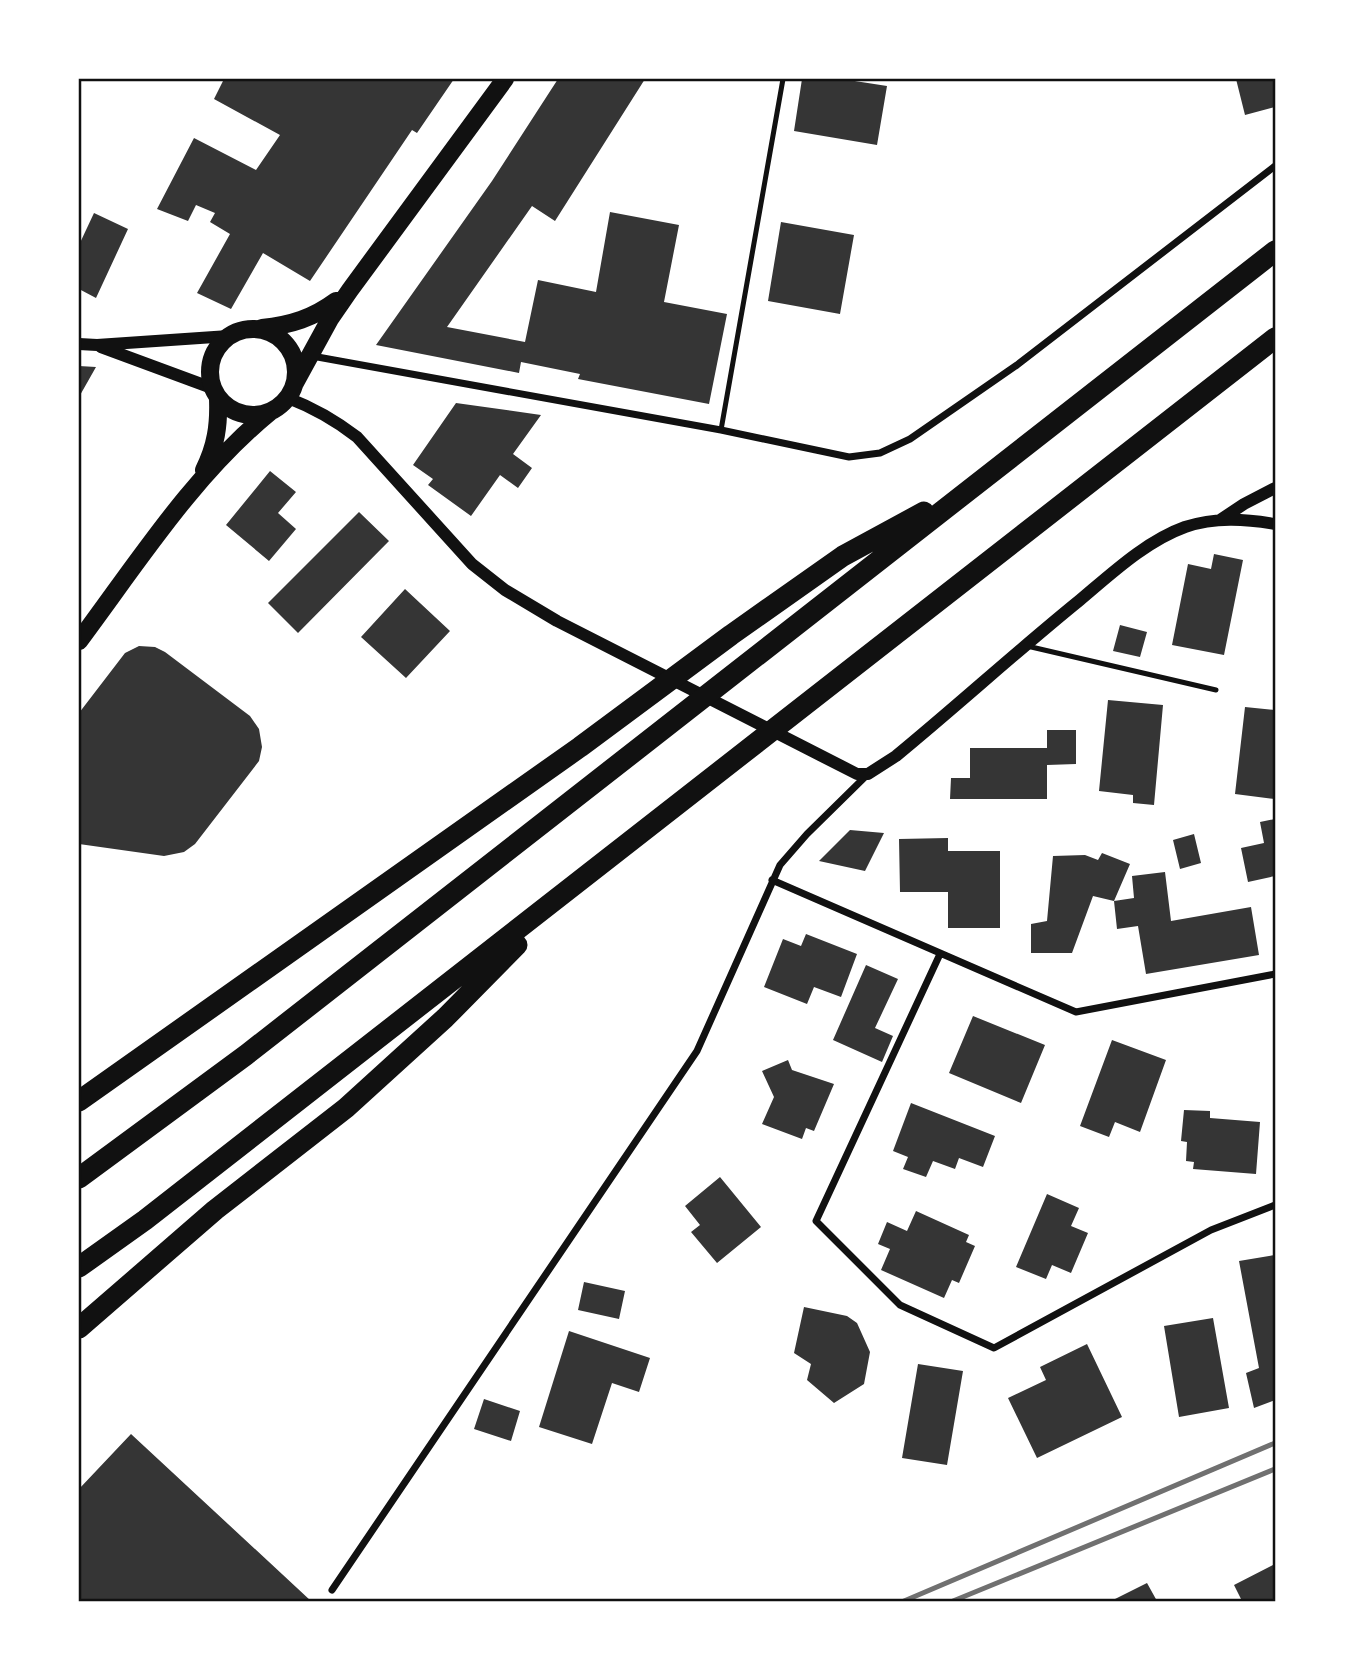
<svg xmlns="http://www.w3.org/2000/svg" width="1354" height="1680" viewBox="0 0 1354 1680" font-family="Merriweather,serif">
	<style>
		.building { fill: #353535 }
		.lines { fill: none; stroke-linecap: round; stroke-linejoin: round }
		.service { stroke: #111; stroke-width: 5 }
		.minor { stroke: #111; stroke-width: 7 }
		.tertiary { stroke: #111; stroke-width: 12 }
		.primary { stroke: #111; stroke-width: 18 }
		.motorway { stroke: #111; stroke-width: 21 }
		.rail { stroke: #707070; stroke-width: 5 }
		.neatline { fill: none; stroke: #111; stroke-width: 2.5 }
	</style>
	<rect width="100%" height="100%" fill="#fff"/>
	<path class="building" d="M224,79H454L417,133L412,130L310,281L263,253L231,309L197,293L230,234L210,222L215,213L196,205L188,221L157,209L194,138L256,170L280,135L214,99Z
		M558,79H645L555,221L532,206L447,327L525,342L538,280L596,292L610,212L679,225L664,302L727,314L709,404L578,379L580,374L521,362L519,373L376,345L492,181Z
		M802,79H842L887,86L877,145L794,131Z
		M1236,79H1275V107L1245,115Z
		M94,213L128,229L96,298L79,289V245Z
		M781,222L854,235L840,314L768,301Z
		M79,366L96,367L79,397Z
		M456,403L541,415L513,454L532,468L518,488L500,475L471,516L428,485L433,479L413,465Z
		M270,471L296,492L278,513L296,529L269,561L226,525Z
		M359,512L389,541L298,633L268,603Z
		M1214,554L1243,560L1224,655L1172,645L1188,564L1211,569Z
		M405,589L450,631L406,678L361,637Z
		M1120,625L1147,632L1140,657L1113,651Z
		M139,646L155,647L165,652L250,716L259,729L262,747L259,761L195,844L184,852L164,856L79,844V713L125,653Z
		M1108,700L1163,705L1154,805L1133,803V795L1099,791Z
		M1245,707L1275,710V799L1235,794Z
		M1047,730H1076V764L1047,765V799H950L951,778H970V748H1047Z
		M1275,819V876L1248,882L1241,848L1264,843L1260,822Z
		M850,830L884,833L865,871L819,861Z
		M1194,834L1201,863L1180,869L1173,840Z
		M948,838V851H1000V928H948V892H900L899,839Z
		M1102,853L1130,864L1114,901L1134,898L1132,876L1165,872L1171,921L1251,907L1259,955L1146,974L1138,926L1117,929L1114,901L1093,896L1072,953H1031V924L1047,921L1053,856L1085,855L1098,860Z
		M806,934L857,954L841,997L814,987L807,1004L764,987L783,939L801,946Z
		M866,965L898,979L875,1028L893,1036L882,1062L833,1040Z
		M973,1016L1045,1045L1021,1103L949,1073Z
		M1112,1040L1166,1060L1140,1132L1115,1122L1109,1137L1080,1126Z
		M788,1060L792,1070L834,1084L814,1131L806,1128L802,1139L762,1124L774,1097L762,1071Z
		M911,1103L995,1136L983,1167L959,1158L955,1169L933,1161L926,1177L903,1169L908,1157L893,1151Z
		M1184,1110L1210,1111V1118L1260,1122L1256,1174L1193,1169L1194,1162L1186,1161L1187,1142L1181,1141Z
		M720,1177L761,1227L717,1263L691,1232L700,1225L685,1206Z
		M1047,1194L1079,1208L1071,1226L1088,1233L1071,1273L1052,1265L1046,1279L1016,1267Z
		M916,1211L969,1235L966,1242L975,1246L959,1283L952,1280L944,1298L881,1270L890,1249L878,1244L887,1222L907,1231Z
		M1275,1255V1400L1254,1408L1246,1373L1259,1368L1239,1261Z
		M584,1282L625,1291L619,1319L578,1310Z
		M804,1307L847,1316L857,1323L870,1352L864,1384L834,1403L807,1380L811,1364L794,1353Z
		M1213,1318L1229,1408L1179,1417L1164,1326Z
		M569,1331L650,1358L639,1392L612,1383L592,1444L539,1427Z
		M1087,1344L1122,1417L1037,1458L1008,1398L1046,1380L1040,1367Z
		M918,1364L963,1371L947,1465L902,1458Z
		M484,1399L520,1411L511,1441L474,1429Z
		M131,1434L311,1601H79V1489Z
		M1275,1564V1601H1242L1234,1585Z
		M1147,1583L1157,1601H1111Z"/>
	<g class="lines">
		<path class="service" d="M721,430L783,79
			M1027,646L1216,690"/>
		<path class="minor" d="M312,356L721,430L849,457L880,453L910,439L1017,365L1275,166
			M772,880L1076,1012L1275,974
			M940,954L816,1221L900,1305L994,1348L1211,1230L1275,1205
			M332,1590L697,1051L780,865L807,834L867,775"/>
		<path class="tertiary" d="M79,344L97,345L229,336
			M101,347L212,388
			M288,398C314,408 335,420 357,437L472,564L505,590L557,621L857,774H868L896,756C958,705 1017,651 1080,600C1111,574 1146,541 1185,527C1215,517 1245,519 1275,524
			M1220,520L1244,504L1275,488"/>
		<path class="primary" d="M262,328C291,325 313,318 336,301
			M210 372a43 43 0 1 1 86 0a43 43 0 1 1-86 0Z
			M295,383L330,319L350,290L505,79
			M204,470C216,446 219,425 218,399
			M79,641C138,562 193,475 270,412"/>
		<path class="motorway" d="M79,1101L580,747L731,635L843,556L924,512
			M79,1178L246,1055L1275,251
			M79,1267L145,1220L1275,338
			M79,1328L215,1210L346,1108L445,1018L517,945"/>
		<path class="rail" d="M904,1601L1275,1443
			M953,1601L1275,1469"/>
	</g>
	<rect width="1354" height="1680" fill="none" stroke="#ffffff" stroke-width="161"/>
	<rect x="80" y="80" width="1194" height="1520" class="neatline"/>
</svg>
